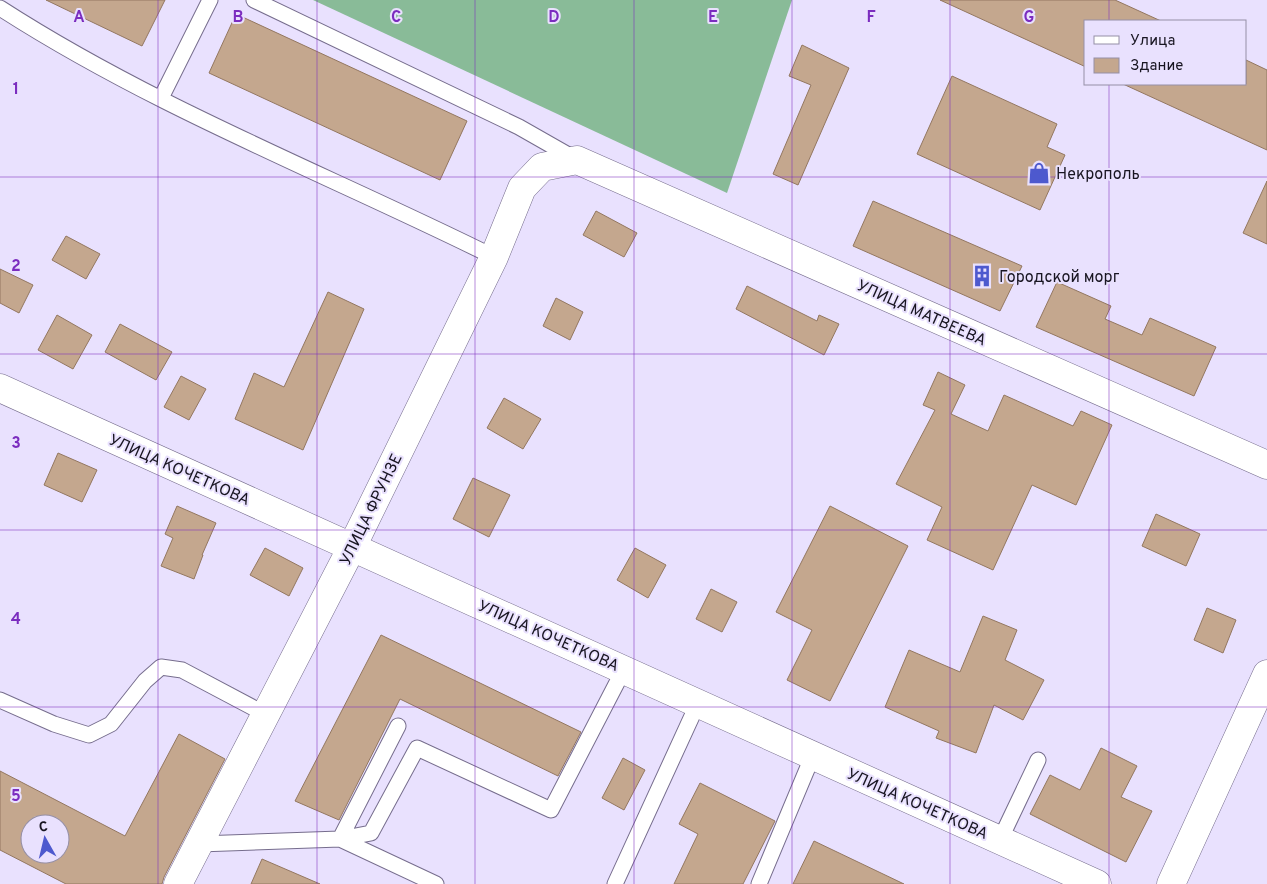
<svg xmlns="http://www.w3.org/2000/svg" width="1267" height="884" viewBox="0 0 1267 884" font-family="Overpass,sans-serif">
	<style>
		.forest { fill: #89bb98 }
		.building { fill: #c4a78e; stroke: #937760; fill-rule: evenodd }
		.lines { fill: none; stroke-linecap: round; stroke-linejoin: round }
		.lane-casing { stroke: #766d8d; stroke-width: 17 }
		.street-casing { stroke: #766d8d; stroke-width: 29 }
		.lane { stroke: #fff; stroke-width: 15 }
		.street { stroke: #fff; stroke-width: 28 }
		.grid { fill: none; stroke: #7b2cbf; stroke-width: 1; stroke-opacity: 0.55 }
		.labels { text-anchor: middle; stroke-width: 4; stroke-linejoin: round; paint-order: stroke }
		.poi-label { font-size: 16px; fill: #181521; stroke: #e9e1fe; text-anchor: start }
		.street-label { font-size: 16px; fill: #181521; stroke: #e9e1fe }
		.grid-label { font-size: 16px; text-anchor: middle; font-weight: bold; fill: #7b2cbf; stroke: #e9e1fe; stroke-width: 4; stroke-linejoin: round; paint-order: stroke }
	</style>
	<rect width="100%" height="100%" fill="#e9e1fe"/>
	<path class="forest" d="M313,0H792L727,193Z"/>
	<path class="building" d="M46,0H165L142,46Z
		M940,0H1115L1161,21H1086V67Z
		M236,14L467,121L440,180L209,73Z
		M802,45L849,68L798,185L773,174L811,85L789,76Z
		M1246,60L1267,70V150L1123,84H1246Z
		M952,76L1057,124L1047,147L1065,155L1040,210L917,154Z
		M1267,181V244L1243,233Z
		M873,201L1022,266L1000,311L853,246Z
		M596,211L637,233L624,257L583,235Z
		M66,236L100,254L86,279L52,260Z
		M0,269L33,285L19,313L0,303Z
		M1057,282L1111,306L1105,319L1142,335L1150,318L1216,347L1194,396L1036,327Z
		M747,286L817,321L819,315L839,324L824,355L736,309Z
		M328,292L364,309L303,450L235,419L254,373L284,387Z
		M556,298L583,312L570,340L543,326Z
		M57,315L92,335L73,369L38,350Z
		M120,324L172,352L156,380L105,352Z
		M938,372L965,385L951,414L988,431L1004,395L1073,426L1081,411L1112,425L1076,505L1032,485L993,570L927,540L942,507L896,484L935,410L923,405Z
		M181,376L206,389L189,420L164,407Z
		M504,398L541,419L523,449L487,428Z
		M58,453L97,470L82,502L44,485Z
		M473,478L510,495L489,537L453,519Z
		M177,506L216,523L202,555H203L194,579L161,566L173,538L165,534Z
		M830,506L908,546L830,701L787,680L812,630L776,612Z
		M1156,514L1200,534L1186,566L1142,546Z
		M265,548L303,568L289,596L250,575Z
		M635,548L666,565L648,598L617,580Z
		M711,589L737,602L722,632L696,619Z
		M1207,608L1236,620L1223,653L1194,640Z
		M983,616L1017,630L1005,660L1044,680L1023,720L994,705L976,753L936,738L939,731L885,707L909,650L960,672Z
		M381,635L581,732L558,776L400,699L339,820L295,801Z
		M179,734L225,759L164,877L162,884H66L0,850V771L125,836ZM30,824H60V854H30Z
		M1101,748L1137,766L1121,797L1152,811L1126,862L1030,814L1050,775L1080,790Z
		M623,758L645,770L624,810L602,798Z
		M700,783L775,821L743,884H674L698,834L679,824Z
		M814,841L904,884H793Z
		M262,859L320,884H251Z"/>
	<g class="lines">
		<g class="lane-casing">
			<path id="lane" d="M254,0L519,127L577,160
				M0,8C155,108 329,175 494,257
				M161,98L210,0
				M0,700L54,724L89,735L111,724L145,681L161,667L182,670L265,714
				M398,726L340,839L436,884
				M1000,840L1038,760
				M199,844L340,839L371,833L417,748L551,810L624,669
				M615,884L698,703
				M759,884L813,755"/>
		</g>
		<g class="street-casing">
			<path id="street" d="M0,388L1097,884
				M178,884L352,547L494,257L522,188L542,167L577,160L1267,465
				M1171,884L1267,674"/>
		</g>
		<use href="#lane" class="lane"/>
		<use href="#street" class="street"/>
	</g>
	<path class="grid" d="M158,0V884M317,0V884M475,0V884M634,0V884M792,0V884M950,0V884M1109,0V21M1109,84V884M0,177H1267M0,354H1267M0,530H1267M0,707H1267"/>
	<defs>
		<g id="shop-bare" transform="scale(1.725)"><path d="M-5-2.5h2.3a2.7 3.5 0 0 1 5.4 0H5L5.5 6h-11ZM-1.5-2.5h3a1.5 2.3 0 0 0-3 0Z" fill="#4d59ce" stroke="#e9e1fe" stroke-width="2.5" paint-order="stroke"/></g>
		<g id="building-bare" transform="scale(1.725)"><path d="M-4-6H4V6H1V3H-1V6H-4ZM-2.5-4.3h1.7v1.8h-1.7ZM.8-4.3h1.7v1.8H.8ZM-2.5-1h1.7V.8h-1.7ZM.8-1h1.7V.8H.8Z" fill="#4d59ce" stroke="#e9e1fe" stroke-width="2.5" paint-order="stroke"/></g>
	</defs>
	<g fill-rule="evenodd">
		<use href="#shop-bare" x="1039" y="173"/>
		<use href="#building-bare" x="982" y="276"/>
	</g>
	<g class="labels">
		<g class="poi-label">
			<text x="1056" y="179">Некрополь</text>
			<text x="999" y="282">Городской морг</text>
		</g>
		<g class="street-label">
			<text transform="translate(922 312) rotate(24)" y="6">УЛИЦА МАТВЕЕВА</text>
			<text transform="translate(180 469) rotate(24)" y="6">УЛИЦА КОЧЕТКОВА</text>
			<text transform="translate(370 509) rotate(-64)" y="6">УЛИЦА ФРУНЗЕ</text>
			<text transform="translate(549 635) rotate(24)" y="6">УЛИЦА КОЧЕТКОВА</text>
			<text transform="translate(918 803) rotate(24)" y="6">УЛИЦА КОЧЕТКОВА</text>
		</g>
	</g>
	<g class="grid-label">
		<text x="79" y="22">A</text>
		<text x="238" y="22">B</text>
		<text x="396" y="22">C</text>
		<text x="554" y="22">D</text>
		<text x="713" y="22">E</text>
		<text x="871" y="22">F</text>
		<text x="1029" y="22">G</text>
		<text x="16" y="94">1</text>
		<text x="16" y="271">2</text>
		<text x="16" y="448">3</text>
		<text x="16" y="624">4</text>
		<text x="16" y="801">5</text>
	</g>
	<rect x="1084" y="20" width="162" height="65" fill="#e9e1fe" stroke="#958fa6"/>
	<rect x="1094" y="36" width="25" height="8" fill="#ffffff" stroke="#958fa6"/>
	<text x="1130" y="45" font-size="15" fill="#181521">Улица</text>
	<rect x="1094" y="58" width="25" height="15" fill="#c4a78e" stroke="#958fa6"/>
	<text x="1130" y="70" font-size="15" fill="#181521">Здание</text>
	<g transform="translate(45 839) rotate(352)"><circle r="24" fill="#e9e1fe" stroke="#958fa6"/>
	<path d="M0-4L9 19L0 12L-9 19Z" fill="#4d59ce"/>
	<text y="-8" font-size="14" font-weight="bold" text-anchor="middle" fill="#181521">С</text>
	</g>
</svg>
